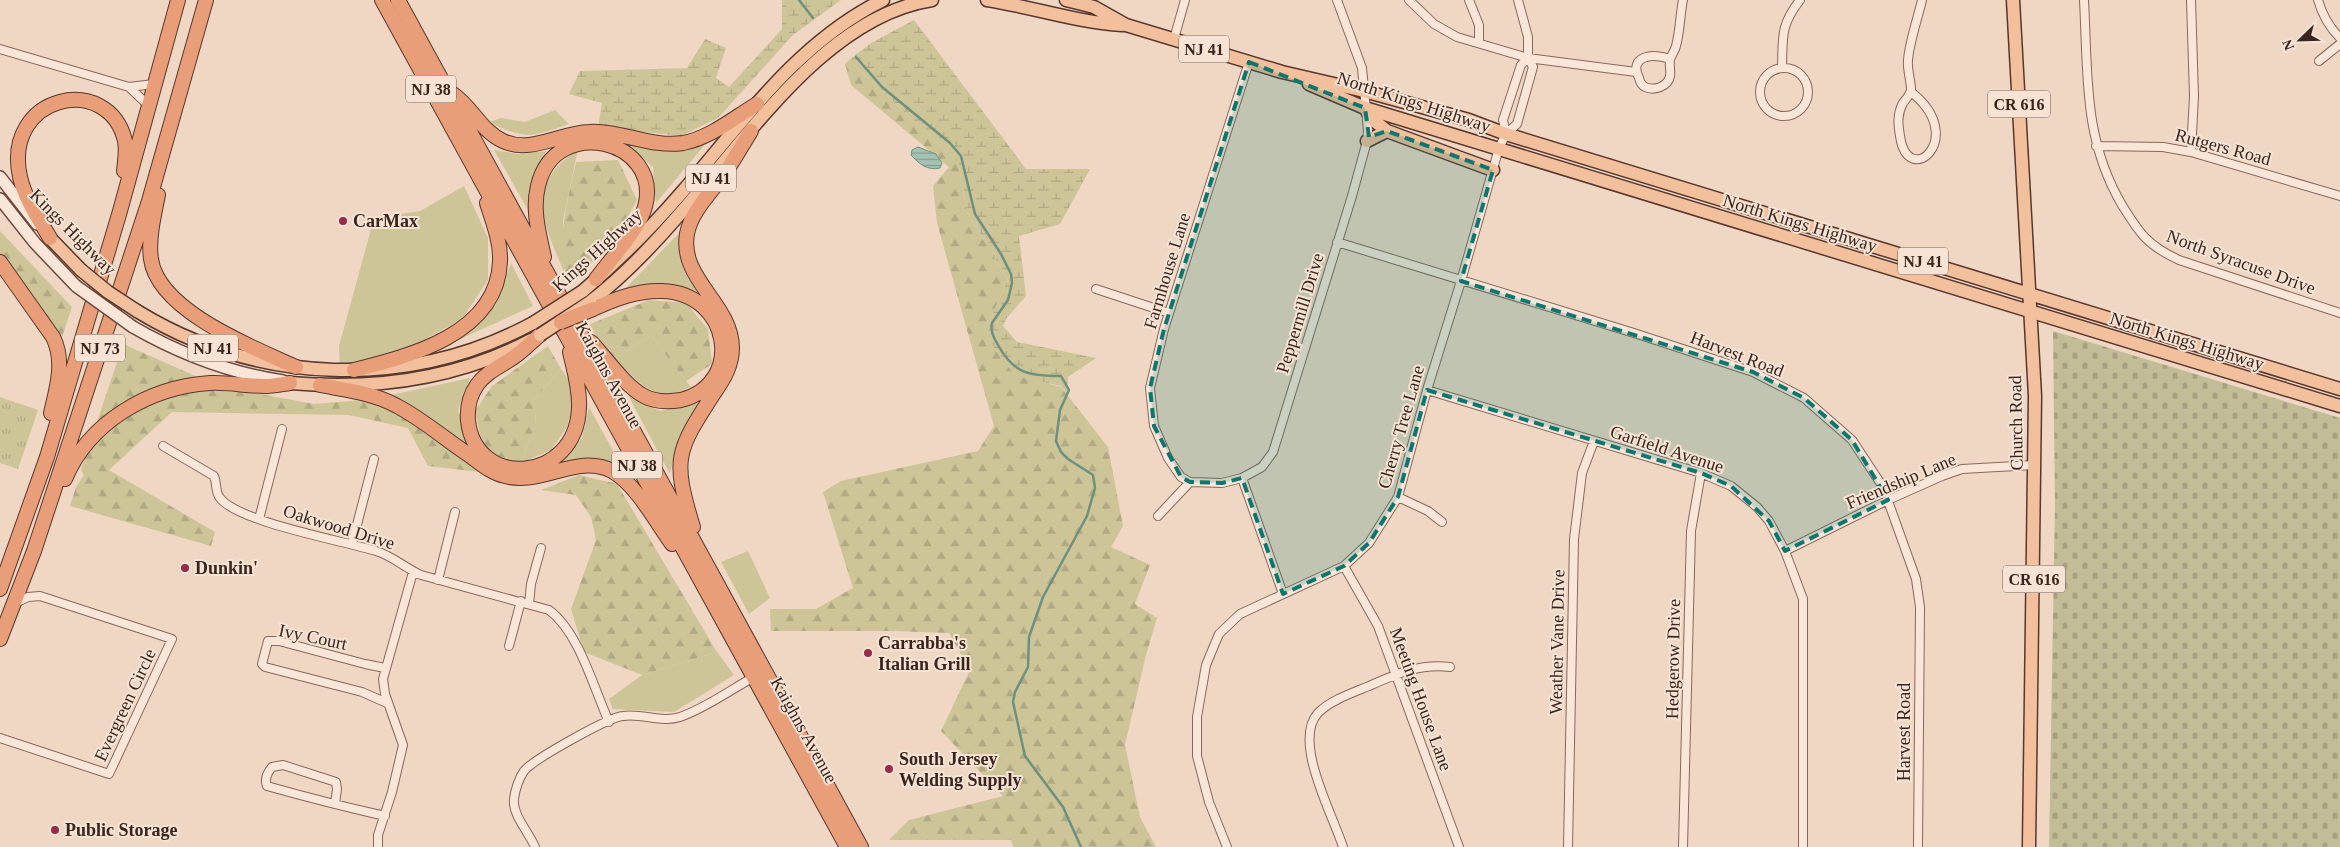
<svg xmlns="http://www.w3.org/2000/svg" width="2340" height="847" viewBox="0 0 2340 847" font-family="'Times New Roman',serif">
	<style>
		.grass { fill: #cdc598 }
		.forest { fill: url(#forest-firs) }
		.wetland { fill: url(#wetland-marsh) }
		.cemetery { fill: url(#cemetery-stones) }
		.park { fill: url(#park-tufts) }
		.water { fill: url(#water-rules); stroke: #6d917e }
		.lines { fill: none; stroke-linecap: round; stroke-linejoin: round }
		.stream { stroke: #6d917e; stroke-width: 2.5 }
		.minor-casing { stroke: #8a675a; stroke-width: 10 }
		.secondary-casing { stroke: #6c483d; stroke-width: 14 }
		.primary-casing { stroke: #58372f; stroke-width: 15 }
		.trunk-casing { stroke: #58372f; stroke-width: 16 }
		.minor { stroke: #f9e6d8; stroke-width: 8 }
		.secondary { stroke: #f9e6d8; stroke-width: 11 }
		.primary { stroke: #f2c09c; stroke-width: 12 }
		.trunk { stroke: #e89e78; stroke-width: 14 }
		.secondary-bridge-casing { stroke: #6c483d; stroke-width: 14; stroke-linecap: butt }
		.primary-bridge-casing { stroke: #58372f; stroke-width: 15; stroke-linecap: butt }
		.trunk-bridge-casing { stroke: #58372f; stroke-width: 16; stroke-linecap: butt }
		.secondary-bridge { stroke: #f9e6d8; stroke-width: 11 }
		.primary-bridge { stroke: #f2c09c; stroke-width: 12 }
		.trunk-bridge { stroke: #e89e78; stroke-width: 14 }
		.marked { fill: #0f766e; fill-opacity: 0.2; stroke: #0f766e; stroke-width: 4; stroke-dasharray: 10 6; stroke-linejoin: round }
		.poi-dot { fill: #9a2a49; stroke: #f6e3d4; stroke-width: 2 }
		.labels { text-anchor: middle; stroke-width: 4; stroke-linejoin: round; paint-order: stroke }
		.shield { fill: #f6e3d4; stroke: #725d55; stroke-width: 1 }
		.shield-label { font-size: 16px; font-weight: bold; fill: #3a241e }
		.street-label { font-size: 18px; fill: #3a241e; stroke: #f6e3d4 }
		.poi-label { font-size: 18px; font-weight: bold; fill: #3a241e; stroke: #f6e3d4; text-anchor: start }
	</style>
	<defs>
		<pattern id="forest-firs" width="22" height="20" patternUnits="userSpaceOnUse" patternTransform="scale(1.25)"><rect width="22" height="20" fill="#cdc598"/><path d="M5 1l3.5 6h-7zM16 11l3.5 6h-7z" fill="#b1a983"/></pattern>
		<pattern id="wetland-marsh" width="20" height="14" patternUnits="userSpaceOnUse" patternTransform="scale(1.25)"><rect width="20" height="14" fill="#cdc598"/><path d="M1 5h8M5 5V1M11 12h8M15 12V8" fill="none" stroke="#b1a983"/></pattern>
		<pattern id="cemetery-stones" width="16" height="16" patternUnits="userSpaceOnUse" patternTransform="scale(1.25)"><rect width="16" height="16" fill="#c2bc97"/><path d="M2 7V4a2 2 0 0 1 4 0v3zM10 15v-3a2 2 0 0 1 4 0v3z" fill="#a7a182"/></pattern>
		<pattern id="park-tufts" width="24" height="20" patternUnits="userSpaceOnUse" patternTransform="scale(1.25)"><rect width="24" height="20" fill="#cdc598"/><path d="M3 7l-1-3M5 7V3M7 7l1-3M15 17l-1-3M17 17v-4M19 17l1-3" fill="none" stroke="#b1a983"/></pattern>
		<pattern id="water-rules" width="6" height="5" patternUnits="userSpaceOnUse" patternTransform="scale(1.25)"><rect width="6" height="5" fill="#a6c2b2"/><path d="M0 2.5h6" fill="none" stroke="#889d90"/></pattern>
	</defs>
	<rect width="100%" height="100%" fill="#efd7c4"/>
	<path class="grass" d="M555,110L569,124C532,137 525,140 489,122L501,118L525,122Z
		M620,139L707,142L656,203L653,167Z
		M578,149L563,221L564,272C543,220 523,188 578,149Z
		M494,150L519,154L546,151L529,191L528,210Z
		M464,186L488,238V280L462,319L396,355L340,367L339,346L373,222L389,228L393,215L420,211Z
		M678,234L687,267L697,293L662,284L624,290Z
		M511,263L533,306L456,341L496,305Z
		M651,335L691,387C685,389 678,393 672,394C650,398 629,372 614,359Z
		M561,369L570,381L573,408L567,427L551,450L521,463L536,423L534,400Z
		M470,378L458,410L470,446L391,395Z
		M628,395L660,411L700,402L678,439L670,474Z
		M589,407L623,469L588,459L561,463L582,438Z
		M748,551L770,598L749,614L721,562Z
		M717,652L734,675L674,712L613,709L609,699L642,675Z"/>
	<path class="forest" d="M849,60L958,162L967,212L1008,280L984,333L1015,375L1061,387L1108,447L1123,526L1111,547L1150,565L1135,604L1157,618L1146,655L1125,745L1140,817L1156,847H1014L1011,840H889L909,820L1003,796L941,731L970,670L949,633L893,631H771L770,609H816L853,588L823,492L841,481L978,451L994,426L937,223L933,186L949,167L851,85L845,64Z
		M618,160L637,200L611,248L569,281C553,252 569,194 576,162Z
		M0,231L72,307L60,343L0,261Z
		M649,300L686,303L708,329L712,364L686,381L651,335L614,359L588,325Z
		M123,344L200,378L205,390L260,394L314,404L363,400L381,401L488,473L428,466L408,428L349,415L172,412L109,470L215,532L211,546L70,506L76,487L84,475L81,470Z
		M548,346L561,369L534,400L536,423L521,463C483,453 482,447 475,411L492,386Z
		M579,475L617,484L717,652L642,675L584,652L571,609L596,540L591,517L576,495L541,490Z"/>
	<path class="wetland" d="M782,0H841L793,35L718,118L681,136L598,127L602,103L569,94L580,71L687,68L705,39L726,48L716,78L729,87L782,29Z
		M914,20L1026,169H1090L1060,224L1019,236L1026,296L1006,319L1003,326L1017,342L1096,358L1068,377L1067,394L1061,386L1015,376L984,333L1008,280L967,212L958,162L849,60L871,43Z"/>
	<path class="cemetery" d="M2053,331L2340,418V847H2049L2055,504Z"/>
	<path class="park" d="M0,397L38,410L18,469L0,463Z"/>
	<path class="water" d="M918,147L936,154L942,163L940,168C928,171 919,164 911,155L912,150Z"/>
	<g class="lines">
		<path class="stream" d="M799,0L813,18
			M856,57L882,87L950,143L961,156L975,214L1001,254L1011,274L1012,283L1008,300L992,323C990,331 994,338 998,345C1014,374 1029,376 1061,376L1069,390L1060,410L1056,441L1061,452L1068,459L1093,475L1095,488L1087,516L1043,597L1029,637L1028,667L1015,692L1013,702L1025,756L1063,807L1081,847"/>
		<g class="minor-casing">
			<path id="minor" d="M1409,0L1434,24L1457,37L1528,58L1636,72
				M1469,0L1479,25V43
				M2084,0C2088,74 2083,139 2122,205C2140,234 2147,245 2179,260L2340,313
				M2318,0C2322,14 2329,27 2340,38
				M1174,39L1185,0
				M0,49L129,87L154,84
				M1670,59C1654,53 1628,55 1639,78C1640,82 1641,85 1645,87C1654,91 1668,87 1670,76C1671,71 1669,66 1670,60C1671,55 1675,51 1676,46C1680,32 1680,15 1683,0
				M2319,61L2340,44
				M1249,62L1164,329L1150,388L1154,426L1168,458L1181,477L1190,482L1222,483L1242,478L1262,467L1273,452L1352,196L1367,141L1368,131L1362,68L1337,0
				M1760 92a24 24 0 1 1 48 0a24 24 0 1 1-48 0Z
				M1782,68C1783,37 1780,26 1800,0
				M129,87L148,105
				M1911,92C1969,137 1908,191 1900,136C1898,124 1897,114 1903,103C1906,99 1910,95 1911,90C1911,80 1907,70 1908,60C1909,44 1918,17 1922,0
				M1506,134L1503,120L1521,65L1528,58
				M2096,146L2163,147L2191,152L2340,196
				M2191,152L2194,96L2191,0
				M1337,242L1634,333L1753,372L1804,398L1852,440L1883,487L1916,579L1920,607L1918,847
				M1096,289L1169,313
				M1427,390L1701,473L1731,486L1757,507L1769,521L1785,551L1803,599V847
				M163,446L214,476C217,483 215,492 220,498C238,522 344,541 376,551C393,556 405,568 421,575L549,610C579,632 594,689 609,722
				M1242,478L1283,594
				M1398,497L1428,511L1442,522
				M1158,516L1190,482
				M259,519L282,429
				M352,544L374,459
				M1785,551L1888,500L1942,476L1962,469L2034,465
				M1344,566L1378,626L1459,847
				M438,580L455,512
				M529,604L531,584L541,548
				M509,646L521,601
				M385,668L365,664L279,641H268L262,664L265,667L362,692L387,703
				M0,738L109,774L172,639L40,596L28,597L15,603
				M335,804L337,789L336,782L283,765L272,767C267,773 264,779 267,786C306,797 345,807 385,816
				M378,847V835L392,792L403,745L385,694L383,679L413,572
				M535,847C529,832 512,815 514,799C515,790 519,778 524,771C534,759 609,717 623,716C642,713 662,723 680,717C706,708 730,690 754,677
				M1227,847L1209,802L1197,756V717L1206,665L1219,634L1240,614L1344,566L1369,543L1398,497L1427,390L1461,281L1499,148L1506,134L1517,124L1533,67L1528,58V37L1518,0
				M1343,847C1333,815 1292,741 1318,713C1331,700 1352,693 1369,686C1396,674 1420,663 1450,667
				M1568,847L1574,539L1582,473L1594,441
				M1683,847L1691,531L1701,473"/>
		</g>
		<g class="secondary-casing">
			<path id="secondary" d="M0,177L37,224
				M0,199L35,243L76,286
				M133,327C180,354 230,373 283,381"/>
		</g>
		<g class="primary-casing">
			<path id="primary" d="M987,0C1032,7 1076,22 1122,25
				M1066,0L1094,7L1126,25L1282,72L1364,91L1469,120L1506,134L2340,389
				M2013,0L2035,396L2029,847
				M1309,84L1365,108L2340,406
				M1365,108L1372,119L1387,131L1493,170
				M1367,141L1387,131
				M50,238L81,270
				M583,291C619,260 652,227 683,191C743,121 798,42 883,0
				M590,302C630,271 664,233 697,194C758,123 833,15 932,0
				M137,311C258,385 409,390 533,323
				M290,383C373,390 457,379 531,340"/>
		</g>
		<g class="trunk-casing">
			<path id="trunk" d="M382,0L847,847
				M398,0L861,847
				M453,94C472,107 481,131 503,141C530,154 560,133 589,132C620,130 652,148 683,143C710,138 734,118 757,104
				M158,195C154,215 148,239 151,259C158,311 254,348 296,367
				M50,238C39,219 25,199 20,177C2,94 109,72 125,141C127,151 125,161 124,171
				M544,257C539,234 532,210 538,186C555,113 663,140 645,207C639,229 610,260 596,279
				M0,262L53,337C65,361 57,388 51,413
				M540,335C531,342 523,351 514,357C501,366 486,372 477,385C470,395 467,408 468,421C476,490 576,483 579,408C580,389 574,370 570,352
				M591,342C606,358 625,386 644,396C655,402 669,402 681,400C745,384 731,293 662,291C638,290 615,299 593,309
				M354,370C410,356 497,334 500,262C501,242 493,222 487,203
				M320,385C346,390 374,393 397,406C422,419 445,439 469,455C480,463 491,473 505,476C541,486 578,453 612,471C636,484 656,522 672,544
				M65,479C89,422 149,387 210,383C228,382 246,386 264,386C273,386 282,384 290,383
				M693,527C672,458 676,452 714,393C724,379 732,365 732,348C732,304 679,279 687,234C691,210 714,190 727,170C735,158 743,144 751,131
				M0,589L47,457L120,211L178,0
				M0,639L34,551L149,201L206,0"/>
		</g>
		<use href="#minor" class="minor"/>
		<use href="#secondary" class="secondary"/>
		<use href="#primary" class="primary"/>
		<use href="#trunk" class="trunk"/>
		<g class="secondary-bridge-casing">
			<path id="secondary-bridge" d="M76,286L133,327"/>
		</g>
		<g class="primary-bridge-casing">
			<path id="primary-bridge" d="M81,270L108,292L137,311
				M533,323L583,291
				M540,335L590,302"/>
		</g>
		<g class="trunk-bridge-casing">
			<path id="trunk-bridge" d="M561,322L593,309"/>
		</g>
		<use href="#secondary-bridge" class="secondary-bridge"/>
		<use href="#primary-bridge" class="primary-bridge"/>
		<use href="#trunk-bridge" class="trunk-bridge"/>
	</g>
	<path class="marked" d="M1249,62L1365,108L1369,137L1387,131L1493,170L1461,281L1753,372L1804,398L1852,440L1888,500L1785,551L1769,521L1731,486L1701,473L1427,390L1398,497L1369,543L1344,566L1283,594L1242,478L1222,483L1190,482L1181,477L1154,426L1150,388L1164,329Z"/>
	<g class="poi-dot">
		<circle cx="343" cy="221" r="5"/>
		<circle cx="185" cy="568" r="5"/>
		<circle cx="868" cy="653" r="5"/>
		<circle cx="889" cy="769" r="5"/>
		<circle cx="55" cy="830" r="5"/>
	</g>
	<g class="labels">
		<g class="shield">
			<rect x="1179" y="35.5" width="50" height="27" rx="4"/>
			<rect x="406" y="75.5" width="50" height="27" rx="4"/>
			<rect x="1988" y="90.5" width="62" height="27" rx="4"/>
			<rect x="686" y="164.5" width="50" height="27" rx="4"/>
			<rect x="1898" y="247.5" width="50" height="27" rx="4"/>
			<rect x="75" y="334.5" width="50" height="27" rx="4"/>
			<rect x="188" y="334.5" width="50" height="27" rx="4"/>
			<rect x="612" y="451.5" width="50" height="27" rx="4"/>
			<rect x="2003" y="565.5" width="62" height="27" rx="4"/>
		</g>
		<g class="shield-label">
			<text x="1204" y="55">NJ 41</text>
			<text x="431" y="95">NJ 38</text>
			<text x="2019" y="110">CR 616</text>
			<text x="711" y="184">NJ 41</text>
			<text x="1923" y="267">NJ 41</text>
			<text x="100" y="354">NJ 73</text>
			<text x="213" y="354">NJ 41</text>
			<text x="637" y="471">NJ 38</text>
			<text x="2034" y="585">CR 616</text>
		</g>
		<g class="street-label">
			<text transform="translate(1414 102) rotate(18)" y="6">North Kings Highway</text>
			<text transform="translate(2223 147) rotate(15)" y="6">Rutgers Road</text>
			<text transform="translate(1800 223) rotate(17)" y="6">North Kings Highway</text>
			<text transform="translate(73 232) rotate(45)" y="6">Kings Highway</text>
			<text transform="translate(597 250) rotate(-42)" y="6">Kings Highway</text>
			<text transform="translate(2241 262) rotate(20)" y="6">North Syracuse Drive</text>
			<text transform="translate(1167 271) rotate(-73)" y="6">Farmhouse Lane</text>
			<text transform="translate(1300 313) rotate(-73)" y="6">Peppermill Drive</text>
			<text transform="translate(2187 341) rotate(17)" y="6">North Kings Highway</text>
			<text transform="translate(1737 354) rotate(21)" y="6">Harvest Road</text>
			<text transform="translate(609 375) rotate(61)" y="6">Kaighns Avenue</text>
			<text transform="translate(2016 423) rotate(-91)" y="6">Church Road</text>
			<text transform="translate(1401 427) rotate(-74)" y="6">Cherry Tree Lane</text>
			<text transform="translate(1667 449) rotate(18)" y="6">Garfield Avenue</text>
			<text transform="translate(1901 481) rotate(-23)" y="6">Friendship Lane</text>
			<text transform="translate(339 527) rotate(17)" y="6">Oakwood Drive</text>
			<text transform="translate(313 637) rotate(12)" y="6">Ivy Court</text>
			<text transform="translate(1557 642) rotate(-89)" y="6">Weather Vane Drive</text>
			<text transform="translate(1673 659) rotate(-89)" y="6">Hedgerow Drive</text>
			<text transform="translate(1421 699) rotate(70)" y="6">Meeting House Lane</text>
			<text transform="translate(125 705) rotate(-65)" y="6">Evergreen Circle</text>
			<text transform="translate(804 730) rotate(61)" y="6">Kaighns Avenue</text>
			<text transform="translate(1904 732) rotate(-90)" y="6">Harvest Road</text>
		</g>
		<g class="poi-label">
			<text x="353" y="227">CarMax</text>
			<text x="195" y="574">Dunkin'</text>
			<text x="878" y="649">Carrabba's<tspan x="878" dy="21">Italian Grill</tspan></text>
			<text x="899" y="765">South Jersey<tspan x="899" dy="21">Welding Supply</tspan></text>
			<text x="65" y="836">Public Storage</text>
		</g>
	</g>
	<g transform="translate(2300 40) rotate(247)" stroke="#f6e3d4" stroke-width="4" paint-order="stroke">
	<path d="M0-4L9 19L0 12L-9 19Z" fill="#3a241e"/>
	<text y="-8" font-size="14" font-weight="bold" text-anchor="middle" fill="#3a241e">N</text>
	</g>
</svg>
